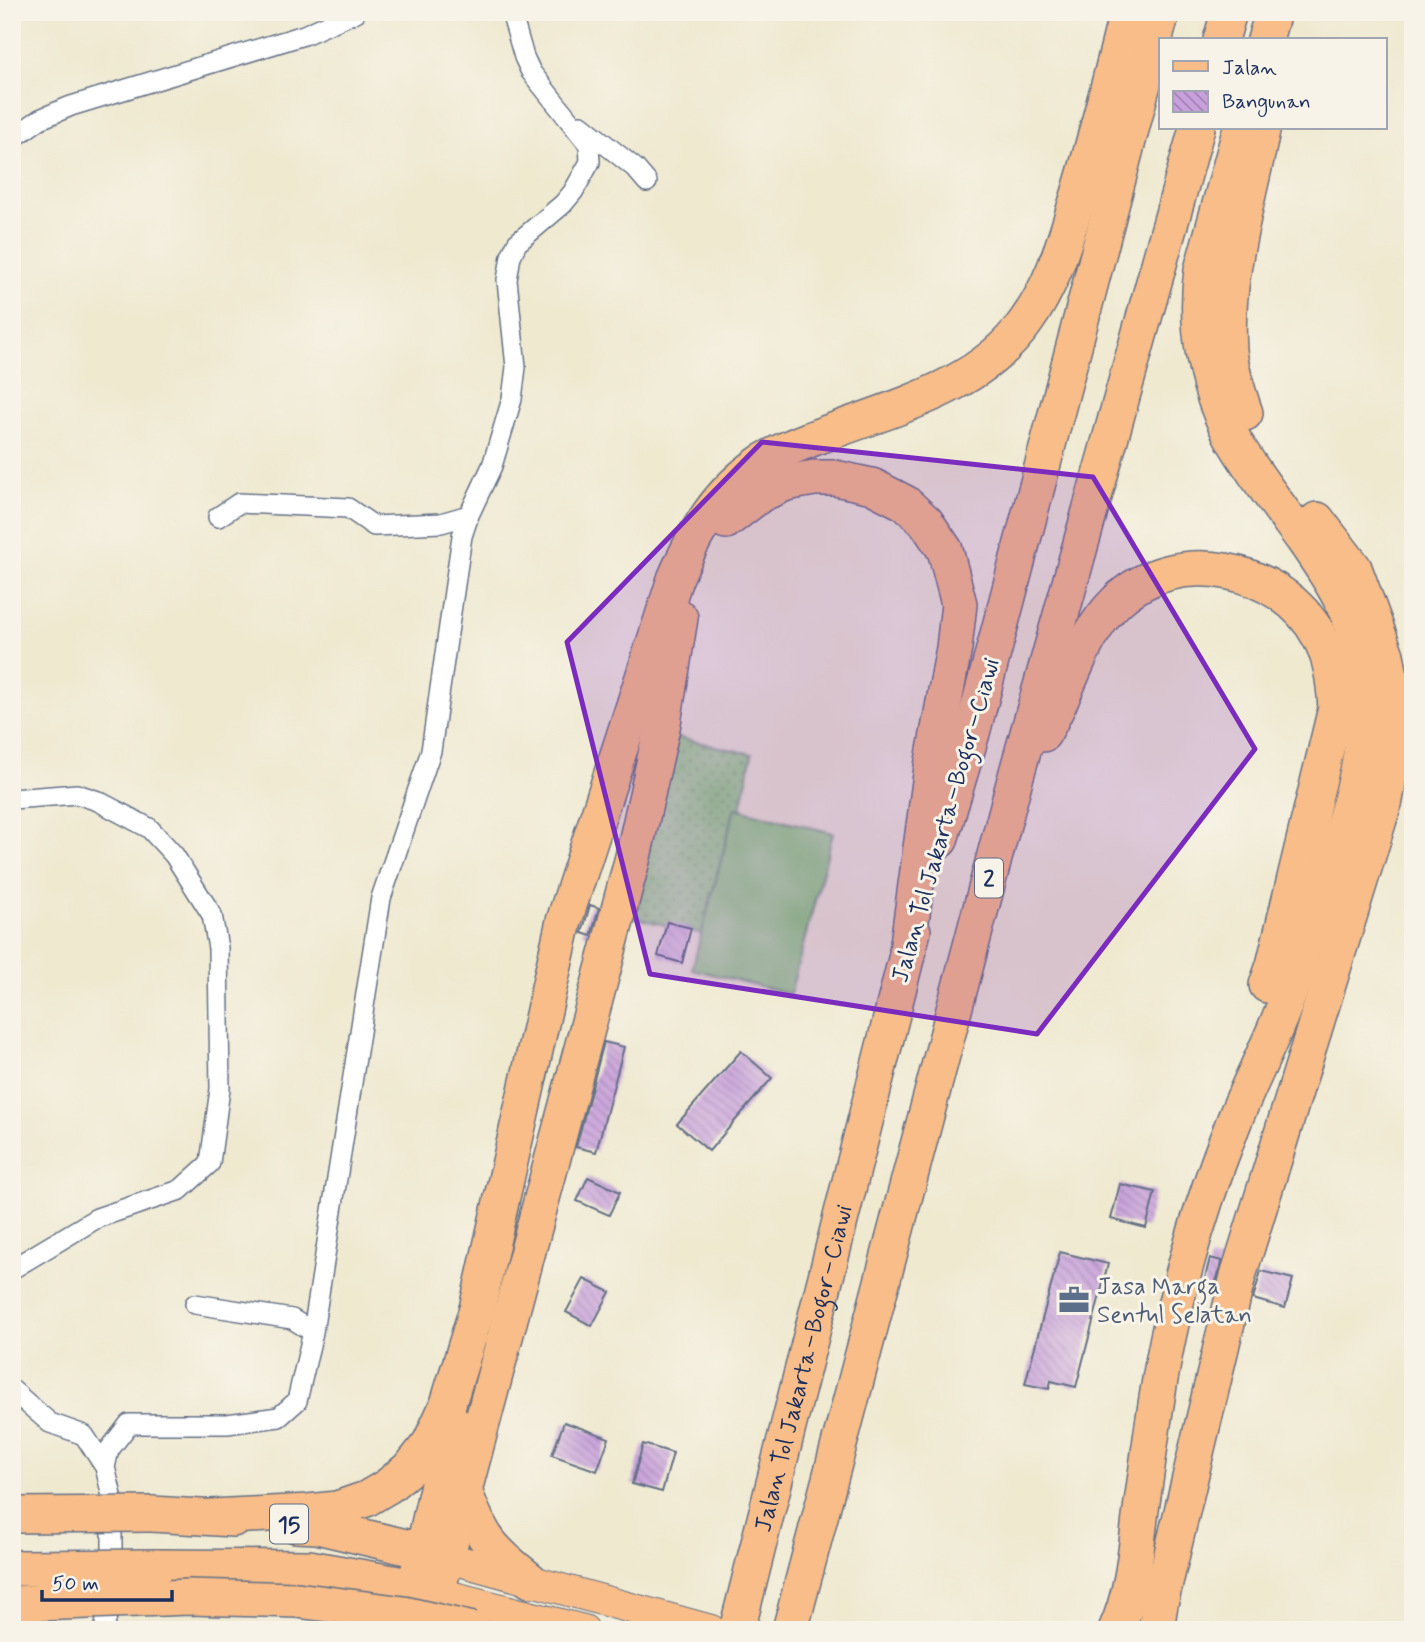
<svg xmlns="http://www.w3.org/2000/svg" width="1425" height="1642" viewBox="0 0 1425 1642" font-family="Mynerve,sans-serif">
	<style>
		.grass { fill: url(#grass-dots); stroke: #577e6f; stroke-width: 2 }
		.pitch { fill: #93cc80; stroke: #577e6f; stroke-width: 2 }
		.building { fill: url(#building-back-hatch) }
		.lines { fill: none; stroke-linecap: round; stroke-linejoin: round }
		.street-casing { stroke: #657086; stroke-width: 22 }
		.primary-casing { stroke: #657086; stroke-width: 32 }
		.highway-casing { stroke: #657086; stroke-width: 38 }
		.street { stroke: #fff; stroke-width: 19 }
		.primary { stroke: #f8bd88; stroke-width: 30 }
		.highway { stroke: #f8bd88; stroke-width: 35 }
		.highway-bridge-casing { stroke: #657086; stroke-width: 38; stroke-linecap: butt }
		.highway-bridge { stroke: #f8bd88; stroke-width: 35 }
		.marked { fill: #7b2cbf; fill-opacity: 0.2; stroke: #7b2cbf; stroke-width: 5; stroke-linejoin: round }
		.labels { text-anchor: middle; stroke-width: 6; stroke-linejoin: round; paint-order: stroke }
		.shield { fill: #f7f3e8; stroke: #5d6a87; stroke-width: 2 }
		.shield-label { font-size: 23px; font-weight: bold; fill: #1b2f5e }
		.street-label { font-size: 24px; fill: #1b2f5e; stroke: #f7f3e8 }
		.service-label { font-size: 24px; fill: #4e5e75; stroke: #f7f3e8; text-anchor: start }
	</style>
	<defs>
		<pattern id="grass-dots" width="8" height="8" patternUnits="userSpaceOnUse" patternTransform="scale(1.75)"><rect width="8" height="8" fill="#93cc80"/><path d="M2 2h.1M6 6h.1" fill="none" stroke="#77a66c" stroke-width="1.8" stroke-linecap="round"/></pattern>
		<pattern id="building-back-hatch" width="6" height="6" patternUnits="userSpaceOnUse" patternTransform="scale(1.75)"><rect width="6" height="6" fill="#c8a0db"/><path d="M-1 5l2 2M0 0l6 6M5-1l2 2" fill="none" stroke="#a283b5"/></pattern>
	</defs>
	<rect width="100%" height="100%" fill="#f7f3e8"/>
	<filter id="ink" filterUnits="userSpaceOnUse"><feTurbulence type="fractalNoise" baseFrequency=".0143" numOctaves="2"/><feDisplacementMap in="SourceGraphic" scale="14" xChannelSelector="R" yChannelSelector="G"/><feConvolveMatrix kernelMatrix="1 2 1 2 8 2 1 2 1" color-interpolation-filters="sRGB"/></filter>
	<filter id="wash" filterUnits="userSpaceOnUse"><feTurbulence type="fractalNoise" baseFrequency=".00686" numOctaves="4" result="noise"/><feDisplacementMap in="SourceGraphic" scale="28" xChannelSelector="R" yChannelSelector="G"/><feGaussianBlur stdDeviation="1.57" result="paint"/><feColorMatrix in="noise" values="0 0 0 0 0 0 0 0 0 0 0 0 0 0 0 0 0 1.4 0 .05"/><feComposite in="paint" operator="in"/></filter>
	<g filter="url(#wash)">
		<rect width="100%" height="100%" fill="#efe9d0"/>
		<path class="grass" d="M661,734L752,754L715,937L619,914Z"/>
		<path class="pitch" d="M735,808L833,833L790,994L692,969Z"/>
		<g id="blocks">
			<path class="building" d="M590,905L599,908L591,936L582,933Z
				M667,922L691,928L682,963L658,956Z
				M604,1042L624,1047L596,1152L576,1147Z
				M741,1051L772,1078L709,1151L677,1124Z
				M588,1177L620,1192L609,1215L577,1201Z
				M1120,1184L1155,1192L1146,1228L1111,1219Z
				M1060,1252L1108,1264L1076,1387L1051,1381L1049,1389L1025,1384Z
				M1210,1258L1222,1261L1214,1289L1203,1286Z
				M1261,1271L1293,1279L1285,1308L1253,1299Z
				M584,1279L610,1292L592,1326L566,1312Z
				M564,1422L609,1438L597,1471L552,1455Z
				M643,1444L673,1453L662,1492L632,1484Z"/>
		</g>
	</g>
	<g filter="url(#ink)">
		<use href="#blocks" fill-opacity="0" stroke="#657086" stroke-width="2"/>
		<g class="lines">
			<g class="street-casing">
				<path id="street" d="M581,125L635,168L647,182
					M12,139L40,119L71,106L304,35L356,12
					M218,517L239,503L348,508L374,526L441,523L469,515
					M12,799L77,794L98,801L149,828L174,855L212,915L218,948L220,1089L210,1163L180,1190L97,1218L12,1269
					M195,1304L292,1319L313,1332
					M12,1390L50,1423L84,1435L105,1467L112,1496V1592L104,1630
					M105,1467L109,1450L129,1424H227L279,1417L297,1401L313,1332L381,898L431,751L462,536L469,515L492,466L512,399L516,367L507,280L511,256L517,243L563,204L573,192L590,162L589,145L531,72L524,57L511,12"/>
			</g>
			<g class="primary-casing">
				<path id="primary" d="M423,1551L711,1630
					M415,1587L584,1630"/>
			</g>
			<g class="highway-casing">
				<g id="highway">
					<path d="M1221,40L1229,12"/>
					<path d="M1265,40L1273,12"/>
					<path d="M1245,413C1238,393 1231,372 1229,350C1224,278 1248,201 1262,131"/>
					<path d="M726,521L761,494L786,483L814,478H835L872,486L905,503L926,522L945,550L959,604L954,648L932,767L907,951"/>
					<path d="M1043,734C1071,689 1078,639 1117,601C1176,544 1282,567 1319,636C1332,659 1334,682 1336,708L1274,965L1267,985"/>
					<path d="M940,840L972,733L1162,12"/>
					<path d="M465,1493C482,1539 491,1550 530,1580"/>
					<path d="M152,1514L233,1519"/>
					<path d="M211,1517L308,1512L337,1509L366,1499L388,1486L411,1467L430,1443L448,1404L477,1309L564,921L675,579C696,530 717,493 762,462C783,449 807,440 830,432C899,406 980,386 1025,323C1051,288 1063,247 1075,207C1095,143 1111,78 1127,12"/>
					<path d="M296,1525L317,1526L423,1551"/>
					<path d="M156,1567L309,1568L415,1587L452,1421"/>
					<path d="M437,1592L633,857L663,723L680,618"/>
					<path id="s1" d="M737,1630L913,931"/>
					<path d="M790,1630L1014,783L1197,128"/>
					<path d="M1116,1630C1133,1594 1136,1549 1141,1510C1150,1448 1157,1385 1171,1324C1186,1256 1208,1188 1233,1124C1249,1083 1270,1045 1285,1004C1299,966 1311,926 1323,887C1348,812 1375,742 1362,661C1355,615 1329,576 1303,539C1280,508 1256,477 1236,444C1206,393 1194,328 1202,270L1241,128"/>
					<path d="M1156,1630L1160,1604L1238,1276L1385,800L1394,748V697L1386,655L1354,568L1317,520"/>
				</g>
			</g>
			<use href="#street" class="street"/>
			<use href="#primary" class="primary"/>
			<use href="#highway" class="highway"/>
			<g class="highway-bridge-casing">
				<path id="highway-bridge" d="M12,1515L152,1514
					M12,1568L156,1567
					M12,1604L189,1597L297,1600L404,1614L473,1630"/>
			</g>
			<use href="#highway-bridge" class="highway-bridge"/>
		</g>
	</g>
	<path class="marked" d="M762,442L1093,477L1255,749L1037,1034L650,974L567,642Z"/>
	<defs>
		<g id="office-bare" transform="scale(2.415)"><path d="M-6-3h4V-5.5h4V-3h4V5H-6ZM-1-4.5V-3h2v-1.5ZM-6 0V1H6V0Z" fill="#5c6f8a" stroke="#f7f3e8" stroke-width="2.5" paint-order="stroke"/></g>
	</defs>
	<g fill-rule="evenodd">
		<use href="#office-bare" x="1074" y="1300"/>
	</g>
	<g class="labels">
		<g class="shield">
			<rect x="975" y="858.5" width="28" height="39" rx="5"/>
			<rect x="270" y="1504.5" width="38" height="39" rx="5"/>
		</g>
		<g class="shield-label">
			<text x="989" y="886">2</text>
			<text x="289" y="1532">15</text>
		</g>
		<g class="street-label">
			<text transform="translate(945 820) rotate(-74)" y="8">Jalan Tol Jakarta–Bogor–Ciawi</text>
			<text dy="8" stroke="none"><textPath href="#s1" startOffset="270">Jalan Tol Jakarta–Bogor–Ciawi</textPath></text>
		</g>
		<g class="service-label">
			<text x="1097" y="1294">Jasa Marga<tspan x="1097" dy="28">Sentul Selatan</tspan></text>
		</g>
	</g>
	<rect width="1425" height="1642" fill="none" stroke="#f7f3e8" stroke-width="42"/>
	<rect x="1159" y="38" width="228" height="91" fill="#f7f3e8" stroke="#9fa5b1" stroke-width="2"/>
	<rect x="1173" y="61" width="35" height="10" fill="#f8bd88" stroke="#9fa5b1" stroke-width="2"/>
	<text x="1222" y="74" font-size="21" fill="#1b2f5e">Jalan</text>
	<rect x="1173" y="91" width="35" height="21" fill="url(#building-back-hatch)" stroke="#9fa5b1" stroke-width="2"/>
	<text x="1222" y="108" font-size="21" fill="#1b2f5e">Bangunan</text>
	<path d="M42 1590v10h130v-10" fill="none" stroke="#1b2f5e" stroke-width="3.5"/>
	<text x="52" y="1590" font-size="21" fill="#1b2f5e" stroke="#f7f3e8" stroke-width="5" paint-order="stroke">50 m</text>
</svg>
